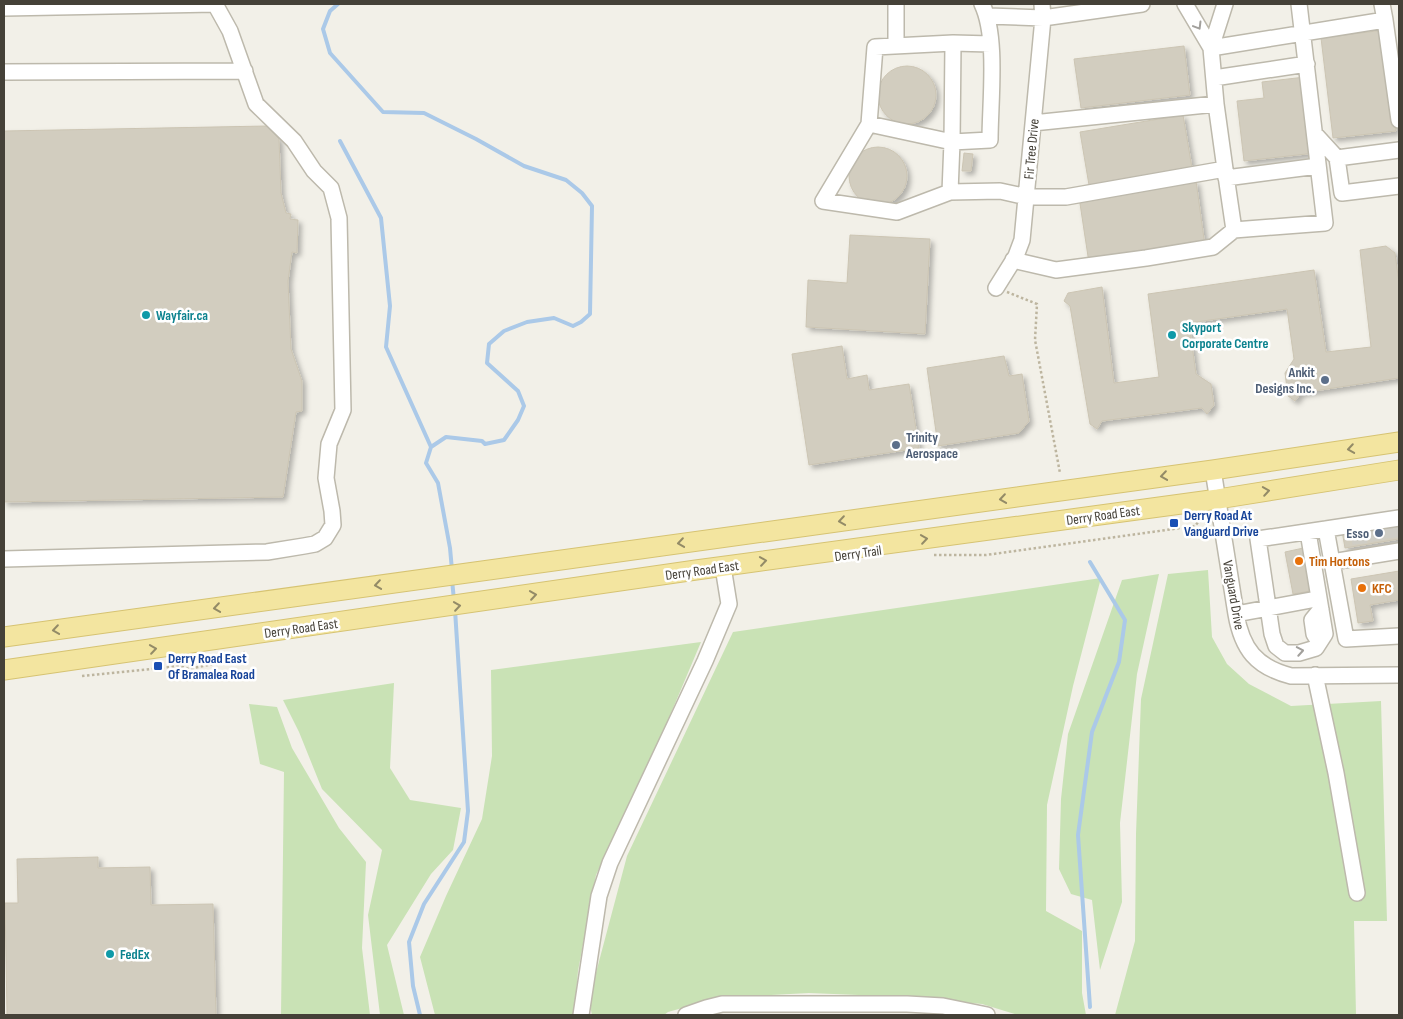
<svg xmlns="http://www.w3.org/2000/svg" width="1403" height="1019" viewBox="0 0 1403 1019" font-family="'Sofia Sans Condensed',sans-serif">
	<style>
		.green { fill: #c9e2b5 }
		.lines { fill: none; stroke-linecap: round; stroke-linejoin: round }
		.stream { stroke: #abc9e8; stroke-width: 4 }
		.building { fill: #d2cdbf; stroke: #ccc5b3; filter: url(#shadow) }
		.minor-tunnel { stroke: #cfcdc5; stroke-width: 15; stroke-dasharray: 15 8; stroke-linecap: butt }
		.minor-casing { stroke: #bdb9ac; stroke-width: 18 }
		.major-casing { stroke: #d6c372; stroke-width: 21 }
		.path { stroke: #bdb59f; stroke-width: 2.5; stroke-dasharray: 2.5 2.5; stroke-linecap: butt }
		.minor { stroke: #fff; stroke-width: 15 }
		.major { stroke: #f3e5a0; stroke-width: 19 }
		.oneway { stroke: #a2a09c }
		.oneway2 { stroke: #938b67 }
		.culture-dot { fill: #0f9aa8; stroke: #fff; stroke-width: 2 }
		.service-dot { fill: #5c6f8a; stroke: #fff; stroke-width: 2 }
		.transit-dot { fill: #1a4fb4; stroke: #fff; stroke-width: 2 }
		.food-dot { fill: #e8710a; stroke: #fff; stroke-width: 2 }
		.labels { text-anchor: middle; stroke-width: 5; stroke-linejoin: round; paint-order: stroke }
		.street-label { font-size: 14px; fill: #454138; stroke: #fff }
		.culture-label { font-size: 14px; font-weight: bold; fill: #0d838f; stroke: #fff; text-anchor: start }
		.service-label { font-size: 14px; font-weight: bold; fill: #4e5e75; stroke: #fff; text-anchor: end }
		.transit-label { font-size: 14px; font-weight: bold; fill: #164399; stroke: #fff; text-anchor: start }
		.food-label { font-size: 14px; font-weight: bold; fill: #c56008; stroke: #fff; text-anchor: start }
	</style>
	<defs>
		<filter id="shadow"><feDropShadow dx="3.5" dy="3.5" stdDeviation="2.5" flood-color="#0004"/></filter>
	</defs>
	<rect width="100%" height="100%" fill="#f2f0e8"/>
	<path class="green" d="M1208,570L1212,637L1227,664L1249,684L1291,706L1381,701L1387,921H1354L1356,1015H1115L1135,941L1136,834L1141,699L1168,574Z
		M1159,574L1137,674L1120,823L1122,902L1100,970L1092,900L1071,894L1059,869L1061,799L1068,734L1122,580Z
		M1101,578L1073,686L1047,805L1046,911L1082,931V993L1086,1015H1018L982,1004L908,997L809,993L718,998L668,1012L664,1015H592L590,1006L593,984L627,856L733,632Z
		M701,642L660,739L596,875L578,971L574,1015H435L420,957L446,896L482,819L492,756L491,670Z
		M394,683L390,768L410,800L461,808L453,850L431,874L387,945L404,1015H380L368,915L382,850L322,789L299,732L283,700Z
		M249,704L277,707L292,748L339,828L366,862L362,948L370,1015H281L284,772L260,764Z"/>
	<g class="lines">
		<path class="stream" d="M338,4L330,11L323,29L330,53L383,112L424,113L476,139L524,166L566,180L582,193L592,206L590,314L581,322L573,326L554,318L527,322L504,331L489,344L487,363L518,391L524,406L518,420L504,440L485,444L482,441L446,437L431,447L426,463L438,483L450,548L452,570
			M340,141L381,218L390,306L386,347L431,447
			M1090,562L1125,620L1119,662L1092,732L1078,835L1090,1007
			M452,580L454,600
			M420,1015L413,986L409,942L424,904L464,842L468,811L455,610"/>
	</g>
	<path class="building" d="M1384,30L1396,131L1333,138L1321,38Z
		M1184,46L1190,95L1081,108L1074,59Z
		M878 95a29 29 0 1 1 58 0a29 29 0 1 1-58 0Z
		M1305,77L1315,153L1244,161L1237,101L1264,98L1262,82Z
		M1183,115L1192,168L1089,185L1080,132Z
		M267,126L279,139L281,193L286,213L291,214L290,219L298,220L297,253L292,252L288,281L291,349L302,381V411L296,412L283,497L4,502V131Z
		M849 176a29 29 0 1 1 58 0a29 29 0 1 1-58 0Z
		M964,153L973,154L971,171H962Z
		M1196,181L1205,246L1089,263L1079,197Z
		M850,235L930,239L925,334L806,327L808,280L847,283Z
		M1386,246L1395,253L1399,283V378L1301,393L1295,401L1288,396L1285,373L1294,359L1287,309L1189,323L1196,374L1211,384L1214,405L1207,414L1202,408L1102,421L1097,429L1090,424L1070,306L1064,301L1068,293L1102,287L1114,383L1159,377L1148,294L1314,270L1326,352L1371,347L1360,250Z
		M842,346L847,379L867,375L869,390L909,384L919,448L809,465L792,354Z
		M1004,356L1009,376L1022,374L1029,421L1019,433L938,446L927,368Z
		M1399,522V539L1345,548L1342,531Z
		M1308,547L1316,590L1293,594L1285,552Z
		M1399,571V600L1370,605L1373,621L1358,623L1351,579Z
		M98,857V868L150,867L151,905L213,904L216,1015H7L5,903H18L17,859Z"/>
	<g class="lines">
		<path class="minor-tunnel" d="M1390,523L1392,540
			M1375,526L1378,543
			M1358,529L1360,545"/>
		<g class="minor-casing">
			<path id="minor" d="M982,4C998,37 990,102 990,140L952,142L953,43L991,44
				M1185,4L1211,48
				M4,8L215,4L230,31L256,104L294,141L314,171L331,188L339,218L343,410L329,444L326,478L332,511L333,525L325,538L315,544L304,546L267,552L4,559
				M988,16L1043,18L1142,4
				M1385,20L1399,120
				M896,46V4
				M1211,48L1385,20L1382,4
				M4,72L245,71
				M1214,78L1307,64
				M1216,104L1211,48L1225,4
				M869,124L952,142L950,192L1000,191L1027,197H1066L1225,169L1216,104L1033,123
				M1315,134L1337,158L1342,193L1399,186
				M1337,158L1399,150
				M1226,178L1318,166
				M950,192L897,212L823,201L869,124L875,47L953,43
				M1234,230L1325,223L1299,4
				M1013,260L1056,270L1146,258L1213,247L1234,230L1225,169
				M996,288L1016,256L1022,240L1043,18L1042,4
				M1213,470L1236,614C1242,649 1256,667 1291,676L1399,675
				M1308,532L1325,634L1316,648L1299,653H1285L1276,646L1272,634L1258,539L1326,529
				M1399,551L1332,562L1346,639L1399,636
				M1332,562L1326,529L1399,518
				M1236,614L1311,600
				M1319,642L1314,634L1312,620L1321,609
				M1315,675L1336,773L1357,893
				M581,1015L599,896L610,863L705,661L729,604L723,567
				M686,1015L706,1008L722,1004H907L943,1006L987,1015"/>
		</g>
		<g class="major-casing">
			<path id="major" d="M4,637L1213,470L1399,442
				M4,670L696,570L1218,499L1399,470"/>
		</g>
		<path class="path" d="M1007,292L1037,304L1035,340L1060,473
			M934,555H986L1195,526L1202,517
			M82,676L180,666L189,669L236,659L246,651"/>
		<use href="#minor" class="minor"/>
		<use href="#major" class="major"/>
	</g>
	<defs><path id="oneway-chevron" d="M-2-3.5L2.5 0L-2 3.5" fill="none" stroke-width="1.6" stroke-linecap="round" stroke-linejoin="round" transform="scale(1.25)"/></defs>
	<g class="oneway">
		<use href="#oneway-chevron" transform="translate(1198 26) rotate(59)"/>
		<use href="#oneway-chevron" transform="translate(1300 651) rotate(-10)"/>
	</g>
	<g class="oneway2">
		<use href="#oneway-chevron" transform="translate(1351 449) rotate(171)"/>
		<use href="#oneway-chevron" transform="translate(1164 476) rotate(172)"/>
		<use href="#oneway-chevron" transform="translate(1266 491) rotate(-9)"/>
		<use href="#oneway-chevron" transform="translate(1003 499) rotate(172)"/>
		<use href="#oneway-chevron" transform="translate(842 521) rotate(172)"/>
		<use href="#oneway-chevron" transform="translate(924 539) rotate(-8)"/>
		<use href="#oneway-chevron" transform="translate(681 543) rotate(172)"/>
		<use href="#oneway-chevron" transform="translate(763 561) rotate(-8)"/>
		<use href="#oneway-chevron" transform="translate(378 585) rotate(172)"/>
		<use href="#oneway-chevron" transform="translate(533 595) rotate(-8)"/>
		<use href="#oneway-chevron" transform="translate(457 606) rotate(-8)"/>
		<use href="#oneway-chevron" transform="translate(217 608) rotate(172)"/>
		<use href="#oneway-chevron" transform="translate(56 630) rotate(172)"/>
		<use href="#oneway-chevron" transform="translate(153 649) rotate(-8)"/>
	</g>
	<g class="culture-dot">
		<circle cx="146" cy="315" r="5"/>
		<circle cx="1172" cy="335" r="5"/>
		<circle cx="110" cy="954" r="5"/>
	</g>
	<g class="service-dot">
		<circle cx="1325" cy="380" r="5"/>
		<circle cx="896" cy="445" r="5"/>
		<circle cx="1379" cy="533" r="5"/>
	</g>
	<g class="transit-dot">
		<rect x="1169" y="518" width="10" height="10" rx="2.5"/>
		<rect x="153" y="661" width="10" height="10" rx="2.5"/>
	</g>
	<g class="food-dot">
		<circle cx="1299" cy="561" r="5"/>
		<circle cx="1362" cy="588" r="5"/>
	</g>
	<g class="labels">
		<g class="street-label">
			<text transform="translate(1031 149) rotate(-85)" y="5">Fir Tree Drive</text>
			<text transform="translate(1103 515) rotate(-8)" y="5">Derry Road East</text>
			<text transform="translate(858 553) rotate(-8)" y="5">Derry Trail</text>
			<text transform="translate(702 570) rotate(-8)" y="5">Derry Road East</text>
			<text transform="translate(1234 595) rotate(80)" y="5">Vanguard Drive</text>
			<text transform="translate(301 628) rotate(-8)" y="5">Derry Road East</text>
		</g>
		<g class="culture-label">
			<text x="156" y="320">Wayfair.ca</text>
			<text x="1182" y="332">Skyport<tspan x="1182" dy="16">Corporate Centre</tspan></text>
			<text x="120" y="959">FedEx</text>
		</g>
		<g class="service-label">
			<text x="1315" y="377">Ankit<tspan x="1315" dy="16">Designs Inc.</tspan></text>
			<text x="906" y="442" text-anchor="start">Trinity<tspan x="906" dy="16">Aerospace</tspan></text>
			<text x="1369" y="538">Esso</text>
		</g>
		<g class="transit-label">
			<text x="1184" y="520">Derry Road At<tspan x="1184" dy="16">Vanguard Drive</tspan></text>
			<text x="168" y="663">Derry Road East<tspan x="168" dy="16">Of Bramalea Road</tspan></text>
		</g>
		<g class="food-label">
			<text x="1309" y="566">Tim Hortons</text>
			<text x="1372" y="593">KFC</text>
		</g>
	</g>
	<rect width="1403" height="1019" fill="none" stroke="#454138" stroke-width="10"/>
</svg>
